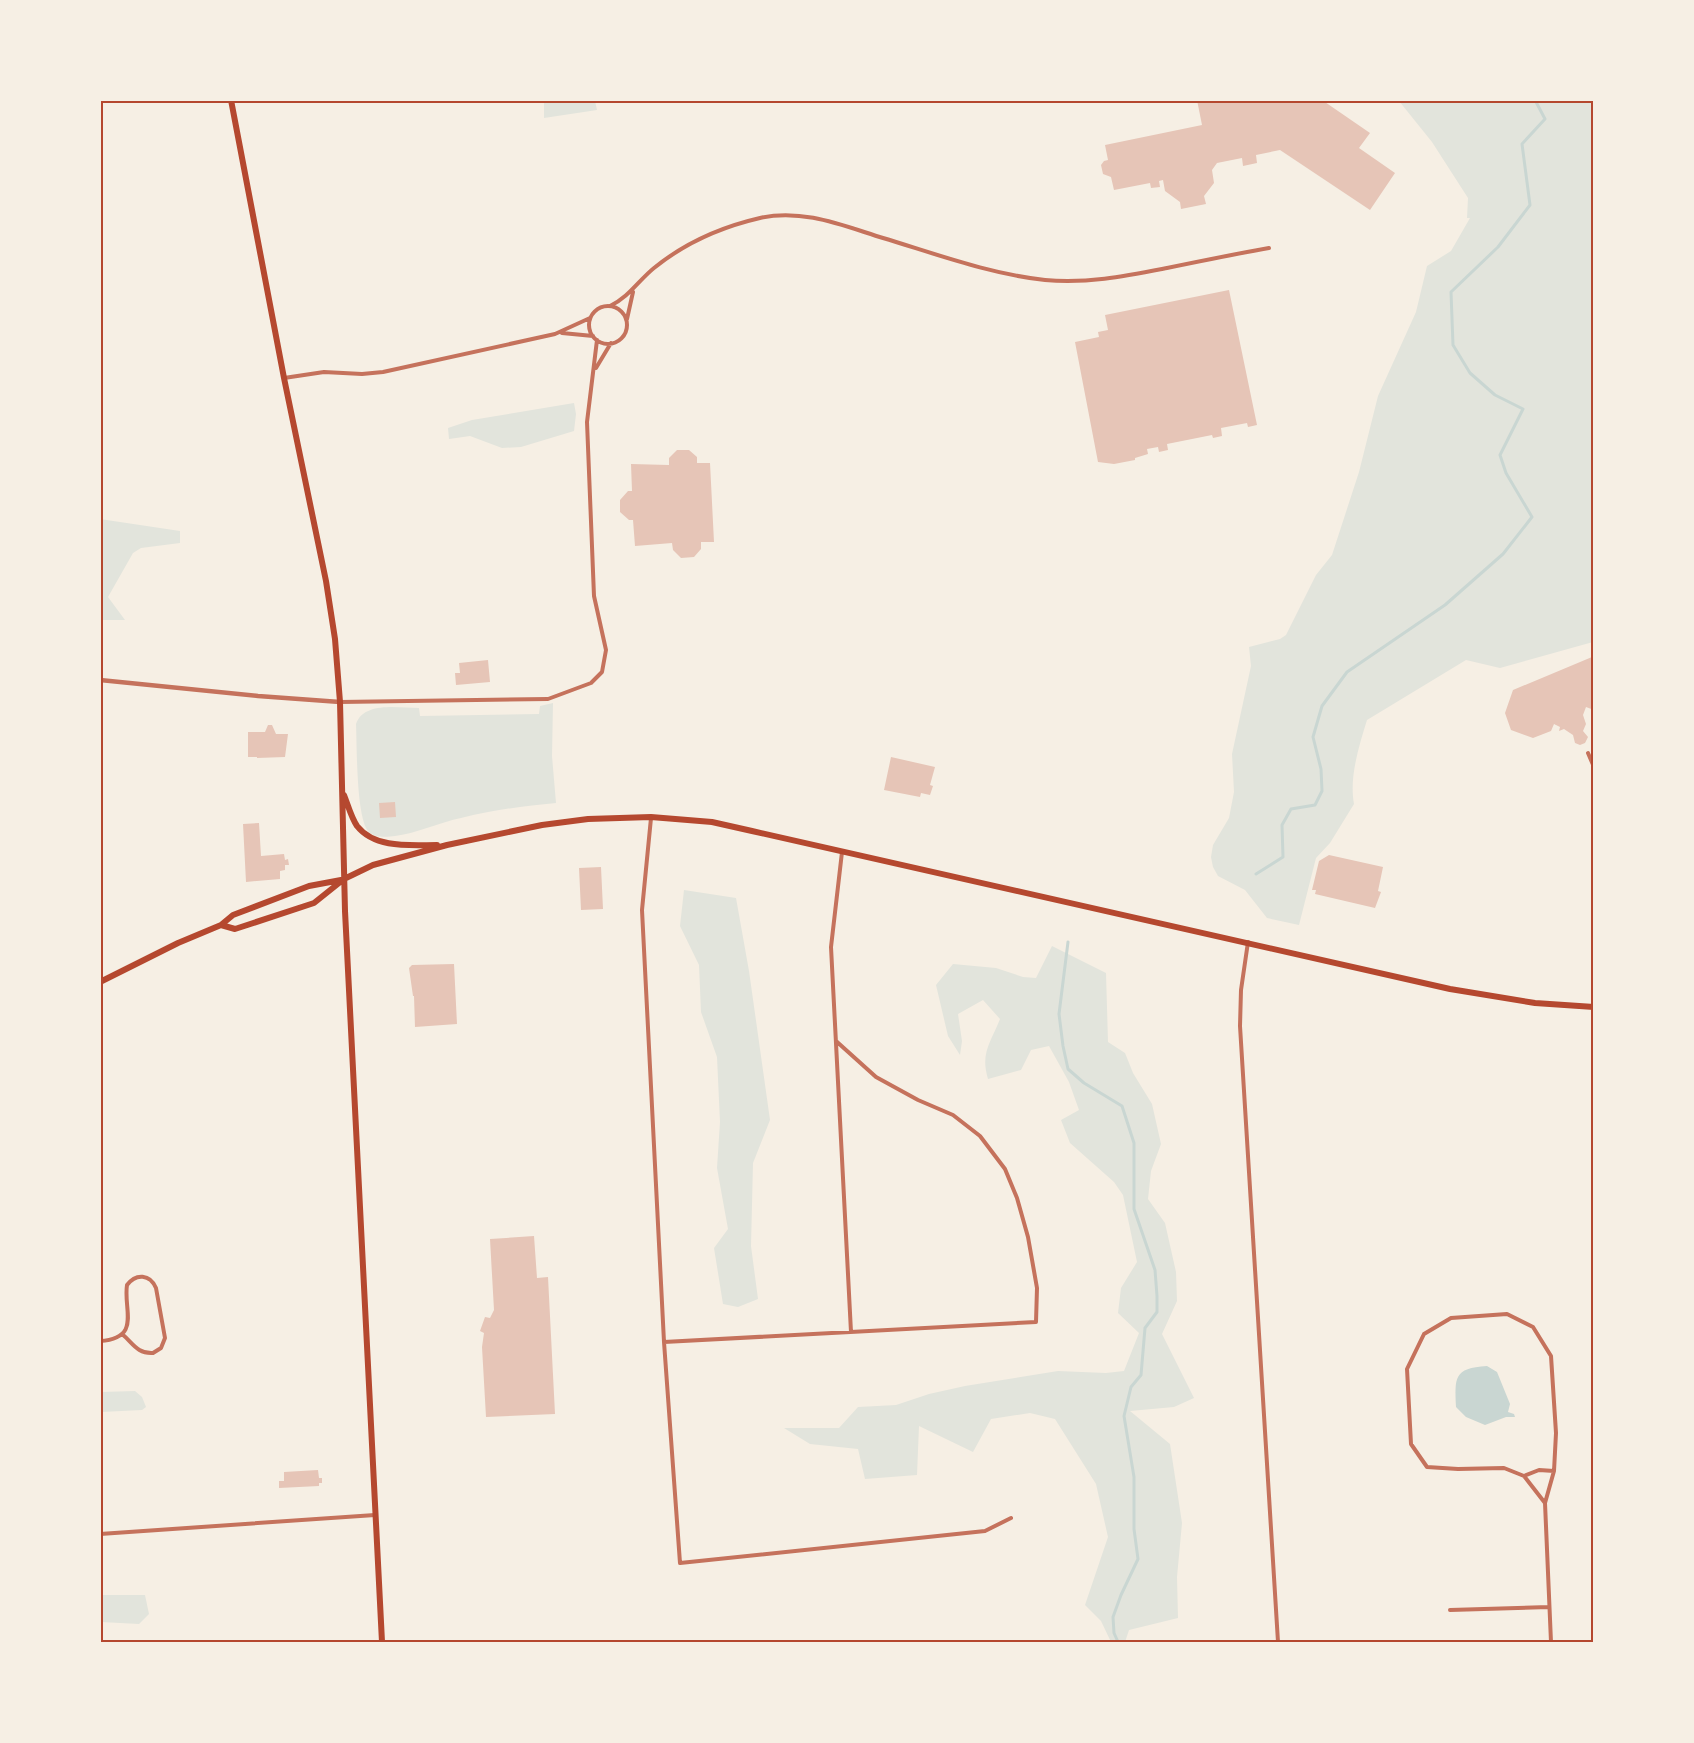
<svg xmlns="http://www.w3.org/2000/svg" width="1694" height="1743" viewBox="0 0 1694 1743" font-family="Manrope,sans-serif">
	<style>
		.green { fill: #e2e4dc }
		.water { fill: #c9d6d2 }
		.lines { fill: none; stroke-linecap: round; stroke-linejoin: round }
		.stream { stroke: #c9d6d2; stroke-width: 3 }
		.building { fill: #e6c5b7 }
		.minor { stroke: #c5725c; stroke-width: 4 }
		.tertiary { stroke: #c5725c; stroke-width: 4.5 }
		.primary { stroke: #b5482f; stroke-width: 6 }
		.neatline { fill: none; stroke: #b5482f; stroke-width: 2 }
	</style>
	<rect width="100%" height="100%" fill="#f6efe4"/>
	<path class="green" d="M544,101H595L597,110L544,118Z
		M1399,101H1593V642L1500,668L1466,660L1367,720C1359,746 1349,777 1354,804L1330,843L1316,858L1299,925L1267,918L1245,890L1218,876L1213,867L1211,857L1213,845L1229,818L1234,792L1232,754L1251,666L1249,647L1280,639L1286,635L1316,575L1332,555L1359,472L1378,396L1416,312L1427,266L1451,251L1470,218H1467L1468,198L1432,142Z
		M574,403L576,414L574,431L521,447L502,448L470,436L449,439L448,428L472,420Z
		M100,519L180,531V543L141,548L133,553L108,597L125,620H103L101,618Z
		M553,703L552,756L556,803C524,806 492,810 461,818C441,822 414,834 395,836C387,837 375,838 369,832C356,820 357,745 356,724C364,701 399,708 419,708L420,716L539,714L540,706Z
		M684,890L736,898L749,971L770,1120L753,1163L751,1246L758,1299L738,1307L723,1304L714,1248L728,1229L717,1168L720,1122L717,1057L701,1012L699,965L680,926Z
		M1052,946L1106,973L1108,1042L1125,1053L1133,1073L1152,1104L1161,1144L1151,1171L1148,1199L1165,1223L1176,1272L1177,1301L1162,1334L1194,1398L1174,1407L1130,1411L1170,1444L1182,1523L1177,1577L1178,1618L1129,1630L1125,1642H1111L1101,1621L1085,1605L1108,1537L1096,1484L1055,1419L1030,1413L991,1419L973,1452L919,1426L917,1475L865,1479L858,1449L810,1444L784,1428H839L858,1407L896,1405L929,1394L965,1386L1058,1371L1106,1373L1124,1371L1139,1333L1118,1313L1121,1288L1137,1262L1123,1195L1114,1182L1070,1143L1061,1120L1079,1110L1069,1082L1049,1046L1031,1050L1021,1070L988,1079C980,1053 991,1042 1000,1019L983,1000L958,1014L962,1041L960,1055L948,1036L936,985L953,964L996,968L1023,977L1036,978Z
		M135,1391L142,1397L146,1407L142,1410L101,1412V1392Z
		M101,1595H145L149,1614L139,1624L101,1622Z"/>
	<path class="water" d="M1487,1366L1497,1372L1510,1404L1508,1412L1514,1414L1515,1417H1506L1485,1425L1466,1417L1456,1407C1455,1378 1453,1368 1487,1366Z"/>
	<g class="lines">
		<path class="stream" d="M1256,874L1283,857L1282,825L1291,809L1315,805L1322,791L1321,769L1313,737L1322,706L1347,672L1445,605L1503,554L1532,517L1506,473L1500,455L1523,409L1495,395L1470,373L1453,345L1451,292L1498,247L1530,205L1522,144L1545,119L1535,100
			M1068,942L1059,1014L1063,1046L1068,1069L1084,1083L1122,1106L1134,1143V1209L1155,1270L1157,1296V1312L1145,1328L1141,1375L1131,1387L1124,1416L1134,1477V1529L1138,1559L1121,1595L1113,1617L1114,1633L1118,1642"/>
	</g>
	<path class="building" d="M1197,100H1322L1370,133L1359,148L1395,173L1370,210L1280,150L1256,155L1257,163L1243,166L1242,158L1217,163L1212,170L1214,183L1204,196L1206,204L1181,209L1180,202L1165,191L1163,180L1159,181L1160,187L1151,188L1150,183L1114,190L1111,177L1103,174L1101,165L1104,161L1108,160L1105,145L1202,125Z
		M1229,290L1257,425L1248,427L1247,423L1221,428L1222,436L1213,438L1212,435L1167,444L1168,450L1159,452L1158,447L1147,449L1148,454L1135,458V460L1114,464L1098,462L1075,342L1099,337L1098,332L1108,330L1105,315Z
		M677,450H689L697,457V463H710L714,542H701V549L694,557L681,558L673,550L672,543L635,546L633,520H629L620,512V500L628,491H632L631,464L669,465V458Z
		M1592,657L1594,710L1586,707L1583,715L1586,724L1583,731L1588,737L1585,743L1580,745L1575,743L1573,735L1564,729L1559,731L1560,727L1554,724L1551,731L1533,738L1511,730L1505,713L1513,690Z
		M488,660L490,682L456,685L455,673H460L459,663Z
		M268,725H272L276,734H288L285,757L257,758V757H248V732H265Z
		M891,757L935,767L930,785L933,786L930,795L921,793L920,797L884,790Z
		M395,802L396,817L380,818L379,803Z
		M259,823L261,856L284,854L285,860L288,859L289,865H285V870L280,871V879L246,882L243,824Z
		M1329,855L1383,867L1378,891L1381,892L1375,908L1315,894L1316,890H1312L1319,861Z
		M601,867L603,909L581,910L579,868Z
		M454,964L457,1024L415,1027L414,996H413L409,968L412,965Z
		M534,1236L537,1278L548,1277L555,1414L486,1417L482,1347L484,1333L480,1331L485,1317L490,1318L494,1310L490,1239Z
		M318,1470L319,1478H322V1483H319V1486L279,1488V1481H284V1472Z"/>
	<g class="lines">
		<path class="minor" d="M610,306C629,297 639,280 654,268C686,242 721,227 760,218C802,208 844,226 883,238C936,254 990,274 1045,280C1087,284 1126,276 1167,268C1201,261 1235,254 1269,248
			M589 325a19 19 0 1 1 38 0a19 19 0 1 1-38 0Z
			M627,319L633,292
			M562,333L593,336
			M596,368L611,343
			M284,378L324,372L362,374L383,372L555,334L590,318
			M340,702L548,699L591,683L602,672L606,650L594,596L587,422L597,340
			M1588,753L1594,767
			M651,818L642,910L664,1342L680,1563L985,1531L1011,1518
			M842,852L831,947L851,1332
			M1248,942L1241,990L1240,1026L1278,1642
			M100,1341C142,1338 123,1310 127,1285C136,1273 150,1274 156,1288L165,1338L161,1348L153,1353C137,1354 133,1343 122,1334
			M664,1342L1036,1322L1037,1288L1028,1237L1017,1198L1005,1169L980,1136L953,1115L918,1100L876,1077L836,1041
			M1524,1476L1539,1470L1554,1471
			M1545,1503L1524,1476L1504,1468L1458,1469L1427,1467L1411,1444L1407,1369L1424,1334L1451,1318L1507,1314L1533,1327L1551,1356L1556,1433L1554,1471L1545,1503L1551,1642
			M100,1534L375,1515
			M1450,1610L1549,1607"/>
		<path class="tertiary" d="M100,680L258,696L340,702"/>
		<path class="primary" d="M231,100L284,378L326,581L335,639L340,702L345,911L382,1642
			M344,795C348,805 351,817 357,826C375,849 411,845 437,845
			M221,925L235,929L314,903L344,879L373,865L447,845L542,825L588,819L651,817L712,822L752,831L1450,989L1535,1003L1594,1007
			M100,982L178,943L221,925L233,915L309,886L341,880"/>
	</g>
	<rect width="1694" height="1743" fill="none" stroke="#f6efe4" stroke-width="204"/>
	<rect x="102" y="102" width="1490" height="1539" class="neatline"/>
</svg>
